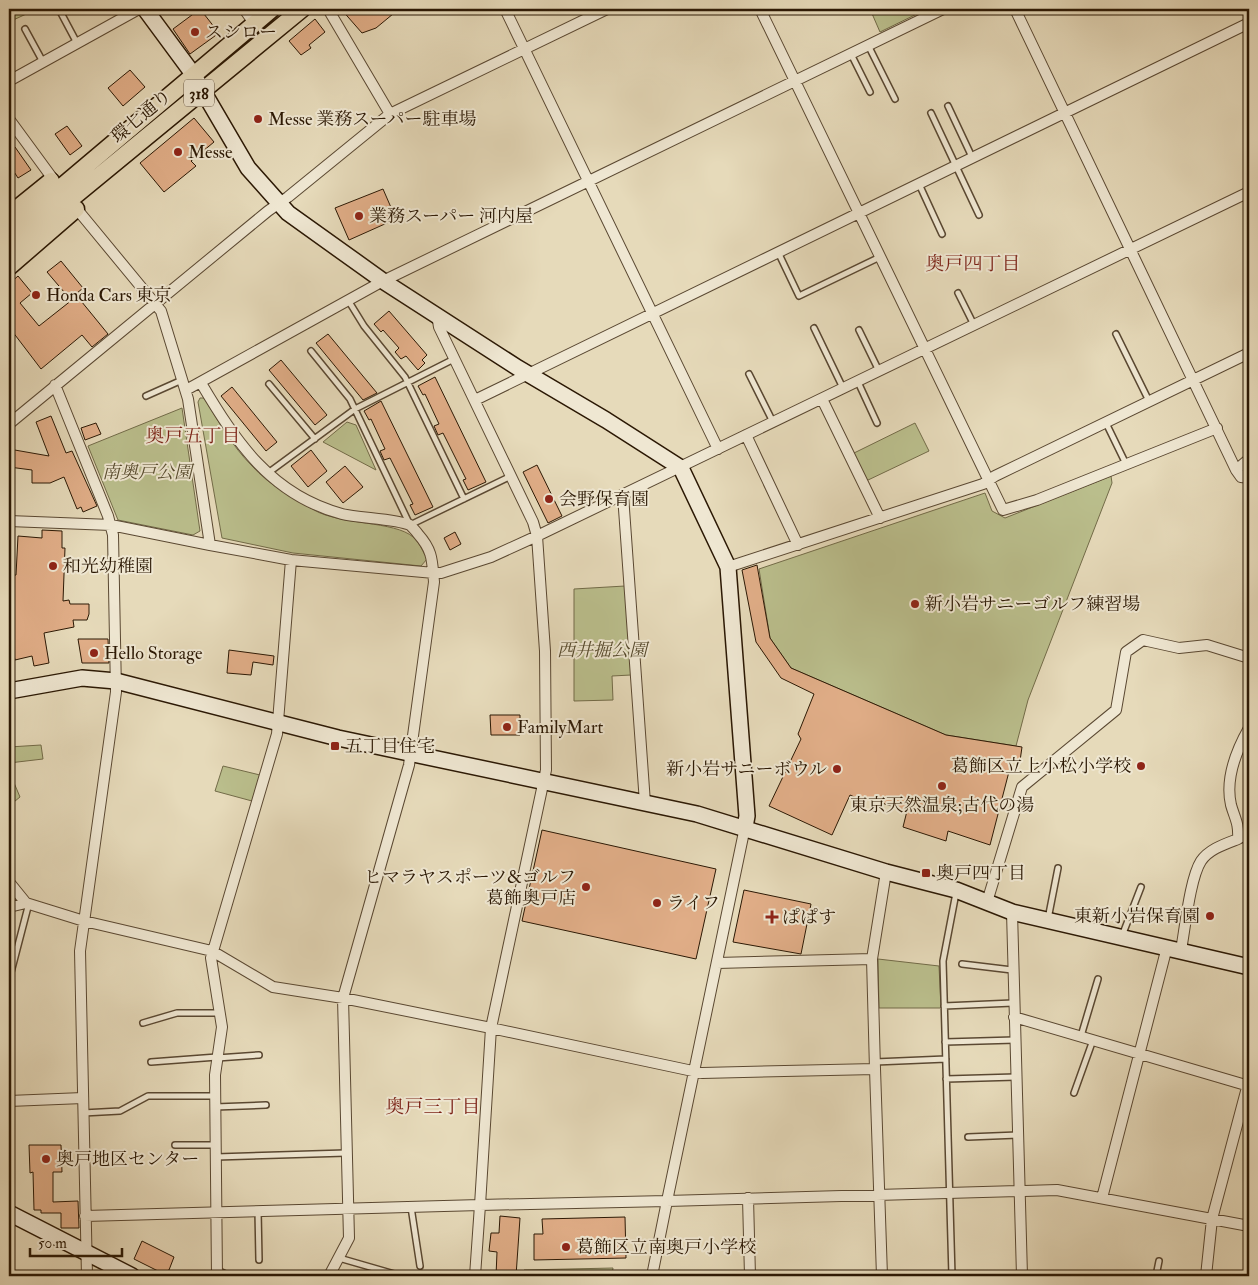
<svg xmlns="http://www.w3.org/2000/svg" width="1258" height="1285" viewBox="0 0 1258 1285" font-family="'IM FELL Double Pica','Noto Serif JP',serif">
	<style>
		.green { fill: #babe8c; stroke: #726b48 }
		.building { fill: #e1ae88; stroke: #2b1804 }
		.lines { fill: none; stroke-linecap: round; stroke-linejoin: round }
		.lane-casing { stroke: #5a4832; stroke-width: 8 }
		.street-casing { stroke: #5a4832; stroke-width: 12 }
		.secondary-casing { stroke: #2b1804; stroke-width: 18 }
		.primary-casing { stroke: #2b1804; stroke-width: 19 }
		.lane { stroke: #efe7d2; stroke-width: 5 }
		.street { stroke: #efe7d2; stroke-width: 10 }
		.secondary { stroke: #efe7d2; stroke-width: 15 }
		.primary { stroke: #e6daba; stroke-width: 16 }
		.poi-dot { fill: #8f2418; stroke: #efe7d2; stroke-width: 2 }
		.labels { text-anchor: middle; stroke-width: 4; stroke-linejoin: round; paint-order: stroke }
		.shield { fill: #efe7d2; stroke: #665642; stroke-width: 1 }
		.shield-label { font-size: 16px; font-weight: bold; fill: #2b1804 }
		.poi-label { font-size: 18px; fill: #2b1804; stroke: #efe7d2; text-anchor: start }
		.street-label { font-size: 18px; fill: #2b1804; stroke: #efe7d2 }
		.park-label { font-size: 18px; font-style: italic; fill: #564a2d; stroke: #efe7d2 }
		.neighbourhood-label { font-size: 19px; fill: #7a1f14; stroke: #efe7d2 }
	</style>
	<rect width="100%" height="100%" fill="#e6daba"/>
	<filter id="stains"><feTurbulence type="fractalNoise" baseFrequency=".004" numOctaves="4"/><feColorMatrix values="0 0 0 0 .2 0 0 0 0 .09 0 0 0 0 .02 0 0 0 .5 -.17"/></filter>
	<radialGradient id="worn" r=".72"><stop offset=".6" stop-color="#630" stop-opacity="0"/><stop offset="1" stop-color="#630" stop-opacity=".3"/></radialGradient>
	<path class="green" d="M9,9H37L9,22Z
		M870,9H920L921,12L880,32Z
		M200,398H204C219,422 232,446 252,466C269,485 293,498 314,510C340,525 395,521 413,537C419,542 423,551 427,559L421,566L293,553L222,538L198,402Z
		M182,408L200,531L193,535L118,520L88,446Z
		M347,422L356,425L376,470L323,442Z
		M915,423L929,451L866,481L852,454Z
		M1111,476L1112,483L1028,700L1016,746L946,735L791,668L770,638L759,569L985,493L992,511L1005,518Z
		M625,586L631,675L612,676L613,700L574,701V589Z
		M41,745L43,759L9,763V747Z
		M223,766L260,775L252,801L215,791Z
		M9,771L20,797L9,806Z
		M878,959L939,966L941,1008H879Z
		M613,1268L612,1276H524V1270Z"/>
	<path class="building" d="M200,9L219,33L190,54L173,29Z
		M341,9H399L376,28L362,33Z
		M315,19L325,32L309,45L311,48L301,55L289,41Z
		M130,70L145,87L123,106L108,88Z
		M194,118L214,142L191,161L196,166L164,192L140,163Z
		M67,126L82,146L70,155L55,134Z
		M15,147L31,170L18,178L9,164V151Z
		M383,189L396,219L349,240L335,208Z
		M61,261L83,288L70,299L47,272Z
		M18,276L32,293L20,303L39,326L77,296L108,334L92,347L82,335L41,369L9,327V284Z
		M389,311L427,355L422,360L425,363L418,370L406,356L401,359L395,352L399,348L383,330L381,332L374,324Z
		M328,334L377,393L363,400L316,343Z
		M281,360L327,415L315,425L269,370Z
		M435,377L486,482L468,490L463,480L466,479L443,433L438,435L434,426L439,424L425,394L423,395L418,386Z
		M232,387L277,442L266,451L221,396Z
		M381,401L433,507L415,515L410,505L413,504L390,458L384,460L380,451L385,449L371,419L369,420L364,411Z
		M51,416L66,453L72,451L97,506L83,512L81,507L77,509L64,477L50,483H32V470L9,467V449L49,456L36,422Z
		M96,423L101,434L85,440L81,428Z
		M311,450L327,471L308,487L291,466Z
		M537,465L562,516L548,523L523,472Z
		M345,466L363,487L343,503L326,482Z
		M42,530L62,531V548H65L63,601L69,600L70,604H89V614L87,620H73L74,627L44,633L49,663L34,666L32,656L15,660L9,630V576L16,575L18,536L42,538Z
		M455,532L461,544L450,550L444,538Z
		M757,565L770,638L791,668L946,735L1022,747L1020,761L1012,760L990,845L948,831L946,841L903,827L907,811L863,797L861,800L850,795L832,835L769,806L801,739L798,734L814,694L781,678L756,642L742,570Z
		M78,639H108L109,663H82Z
		M229,650L274,656L273,665L253,662L251,675L227,673Z
		M490,715H520V735H491Z
		M542,830L716,869L696,959L522,921Z
		M744,890L811,904L801,954L733,942Z
		M29,1145H61L62,1172H53V1202L78,1201L79,1228H61V1213H41V1210H34L33,1172L30,1173Z
		M500,1216L520,1218L516,1276H496L497,1252L489,1251L491,1233H499Z
		M625,1217L626,1258L534,1260V1234H543L542,1219Z
		M142,1241L174,1257L169,1270L162,1273L134,1259Z"/>
	<g class="lines">
		<g class="lane-casing">
			<path id="lane" d="M61,13L77,43
				M25,29L43,62
				M868,45L895,99
				M851,54L870,92
				M948,106L972,157
				M931,113L979,215
				M919,184L942,234
				M778,252L799,296L880,257
				M958,293L974,325
				M348,300L364,326L405,377L464,499
				M814,328L843,388
				M859,330L879,371
				M1116,334L1149,401
				M311,351L350,399L410,525L511,476
				M749,374L773,422
				M858,382L877,423
				M269,384L315,439
				M146,396L182,380
				M1106,423L1126,464
				M268,473L355,409L454,359
				M1238,839L1249,840
				M1048,919L1058,868
				M1122,936L1141,887
				M962,964L1012,970
				M9,980L29,903
				M944,1006L1013,1003
				M143,1023L177,1013H219
				M1081,1036L1098,979
				M945,1042L1015,1040
				M217,1058L259,1055
				M151,1062L217,1057
				M875,1062L946,1059
				M946,1079L1016,1077
				M1074,1093L1093,1040
				M215,1107L266,1105
				M83,1113L120,1111L148,1096H214
				M968,1137L1018,1135
				M175,1145H216
				M216,1157L346,1153
				M411,1207L420,1266
				M258,1211L259,1260
				M339,1258L398,1275
				M217,1270L230,1276
				M952,1276L943,961L956,893
				M1156,1276L1159,1261"/>
		</g>
		<g class="street-casing">
			<path id="street" d="M244,9L254,23
				M328,9L390,114
				M505,9L718,449
				M760,9L1003,510L1037,500L1217,428
				M1015,9L1236,470L1241,477L1249,478
				M9,81L139,9
				M9,119L53,179
				M437,315L439,327L533,522L537,536L545,651L546,770L491,1028L702,1073L875,1069L872,959L717,963
				M201,383C236,442 271,495 342,514C358,518 398,519 410,525C412,527 416,531 418,534C433,551 432,560 434,582L409,765L343,998L349,1238L329,1276
				M55,385L108,516L113,535L116,692L80,951L87,1276
				M186,390L383,281L943,9
				M822,399L880,518
				M475,400L1249,23
				M9,424L268,211L288,197L390,114L607,9
				M746,435L798,545
				M1236,470L1249,459
				M623,495L645,803
				M9,521L111,525L210,545L188,399L161,311L76,208
				M210,545L291,560L434,573H441L491,557L537,536L1249,192
				M728,567L983,484L995,476L1249,353
				M745,827L667,1201L1057,1190L1249,1226
				M9,882L26,903L84,921L212,951L273,987L343,998L491,1028L480,1205L85,1216
				M987,902L1022,787L1116,710L1126,652L1143,640L1179,648L1207,645L1249,658
				M9,907L26,903
				M1012,912L1022,1276
				M1181,950C1185,929 1190,878 1201,861C1209,849 1225,844 1238,839C1239,823 1235,819 1231,805C1225,779 1236,751 1249,728
				M872,959L886,872
				M1014,1017L1249,1086
				M875,1069L882,1276
				M9,1101L83,1098
				M748,1198L750,1276
				M1102,1198L1167,947
				M217,1276L215,1075L222,1027L211,958L277,734L291,560
				M475,1276L480,1205L667,1201L652,1276
				M1206,1276L1212,1219L1249,1080"/>
		</g>
		<g class="secondary-casing">
			<path id="secondary" d="M145,9L193,74L248,168L288,213L383,281L518,368L606,420L681,468L728,567L747,816L745,827
				M9,691L82,678L116,681L338,738L697,814L886,872L956,890L1012,912L1249,967
				M9,1213L132,1276"/>
		</g>
		<g class="primary-casing">
			<path id="primary" d="M9,215L51,181
				M9,231L272,9
				M9,250L302,9
				M9,267L76,209"/>
		</g>
		<use href="#lane" class="lane"/>
		<use href="#street" class="street"/>
		<use href="#secondary" class="secondary"/>
		<use href="#primary" class="primary"/>
	</g>
	<g class="poi-dot">
		<circle cx="195" cy="32" r="5"/>
		<circle cx="258" cy="119" r="5"/>
		<circle cx="178" cy="152" r="5"/>
		<circle cx="359" cy="216" r="5"/>
		<circle cx="36" cy="295" r="5"/>
		<circle cx="549" cy="499" r="5"/>
		<circle cx="53" cy="566" r="5"/>
		<circle cx="915" cy="604" r="5"/>
		<circle cx="94" cy="653" r="5"/>
		<circle cx="507" cy="727" r="5"/>
		<rect x="330" y="741" width="10" height="10" rx="2.5"/>
		<circle cx="1141" cy="766" r="5"/>
		<circle cx="837" cy="769" r="5"/>
		<circle cx="942" cy="786" r="5"/>
		<rect x="921" y="868" width="10" height="10" rx="2.5"/>
		<circle cx="586" cy="887" r="5"/>
		<circle cx="657" cy="903" r="5"/>
		<circle cx="1210" cy="916" r="5"/>
		<path d="M769.5 909.5h5v5h5v5h-5v5h-5v-5h-5v-5h5z"/>
		<circle cx="46" cy="1159" r="5"/>
		<circle cx="566" cy="1247" r="5"/>
	</g>
	<g class="labels">
		<rect class="shield" x="184" y="79.5" width="30" height="27" rx="4"/>
		<g class="shield-label">
			<text x="199" y="99">318</text>
		</g>
		<g class="poi-label">
			<text x="205" y="38">スシロー</text>
			<text x="268" y="125">Messe 業務スーパー駐車場</text>
			<text x="188" y="158">Messe</text>
			<text x="369" y="222">業務スーパー 河内屋</text>
			<text x="46" y="301">Honda Cars 東京</text>
			<text x="559" y="505">会野保育園</text>
			<text x="63" y="572">和光幼稚園</text>
			<text x="925" y="610">新小岩サニーゴルフ練習場</text>
			<text x="104" y="659">Hello Storage</text>
			<text x="517" y="733">FamilyMart</text>
			<text x="345" y="752">五丁目住宅</text>
			<text x="1131" y="772" text-anchor="end">葛飾区立上小松小学校</text>
			<text x="827" y="775" text-anchor="end">新小岩サニーボウル</text>
			<text x="942" y="811" text-anchor="middle">東京天然温泉;古代の湯</text>
			<text x="936" y="879">奥戸四丁目</text>
			<text x="576" y="883" text-anchor="end">ヒマラヤスポーツ&amp;ゴルフ<tspan x="576" dy="21">葛飾奥戸店</tspan></text>
			<text x="667" y="909">ライフ</text>
			<text x="1200" y="922" text-anchor="end">東新小岩保育園</text>
			<text x="782" y="923">ぱぱす</text>
			<text x="56" y="1165">奥戸地区センター</text>
			<text x="576" y="1253">葛飾区立南奥戸小学校</text>
		</g>
		<g class="street-label">
			<text transform="translate(141 116) rotate(-40)" y="6">環七通り</text>
		</g>
		<g class="park-label">
			<text x="147" y="478">南奥戸公園</text>
			<text x="602" y="656">西井掘公園</text>
		</g>
		<g class="neighbourhood-label">
			<text x="973" y="270">奥戸四丁目</text>
			<text x="193" y="442">奥戸五丁目</text>
			<text x="433" y="1113">奥戸三丁目</text>
		</g>
	</g>
	<rect width="1258" height="1285" fill="none" stroke="#e6daba" stroke-width="30"/>
	<rect x="10" y="10" width="1238" height="1265" fill="none" stroke="#2b1804" stroke-width="2.5"/>
	<rect x="15" y="15" width="1228" height="1255" fill="none" stroke="#2b1804"/>
	<path d="M30 1248v8h92v-8" fill="none" stroke="#2b1804" stroke-width="2.5"/>
	<text x="38" y="1248" font-size="15" fill="#2b1804" stroke="#efe7d2" stroke-width="4" paint-order="stroke">50 m</text>
	<rect width="100%" height="100%" filter="url(#stains)"/>
	<rect width="100%" height="100%" fill="url(#worn)"/>
</svg>
